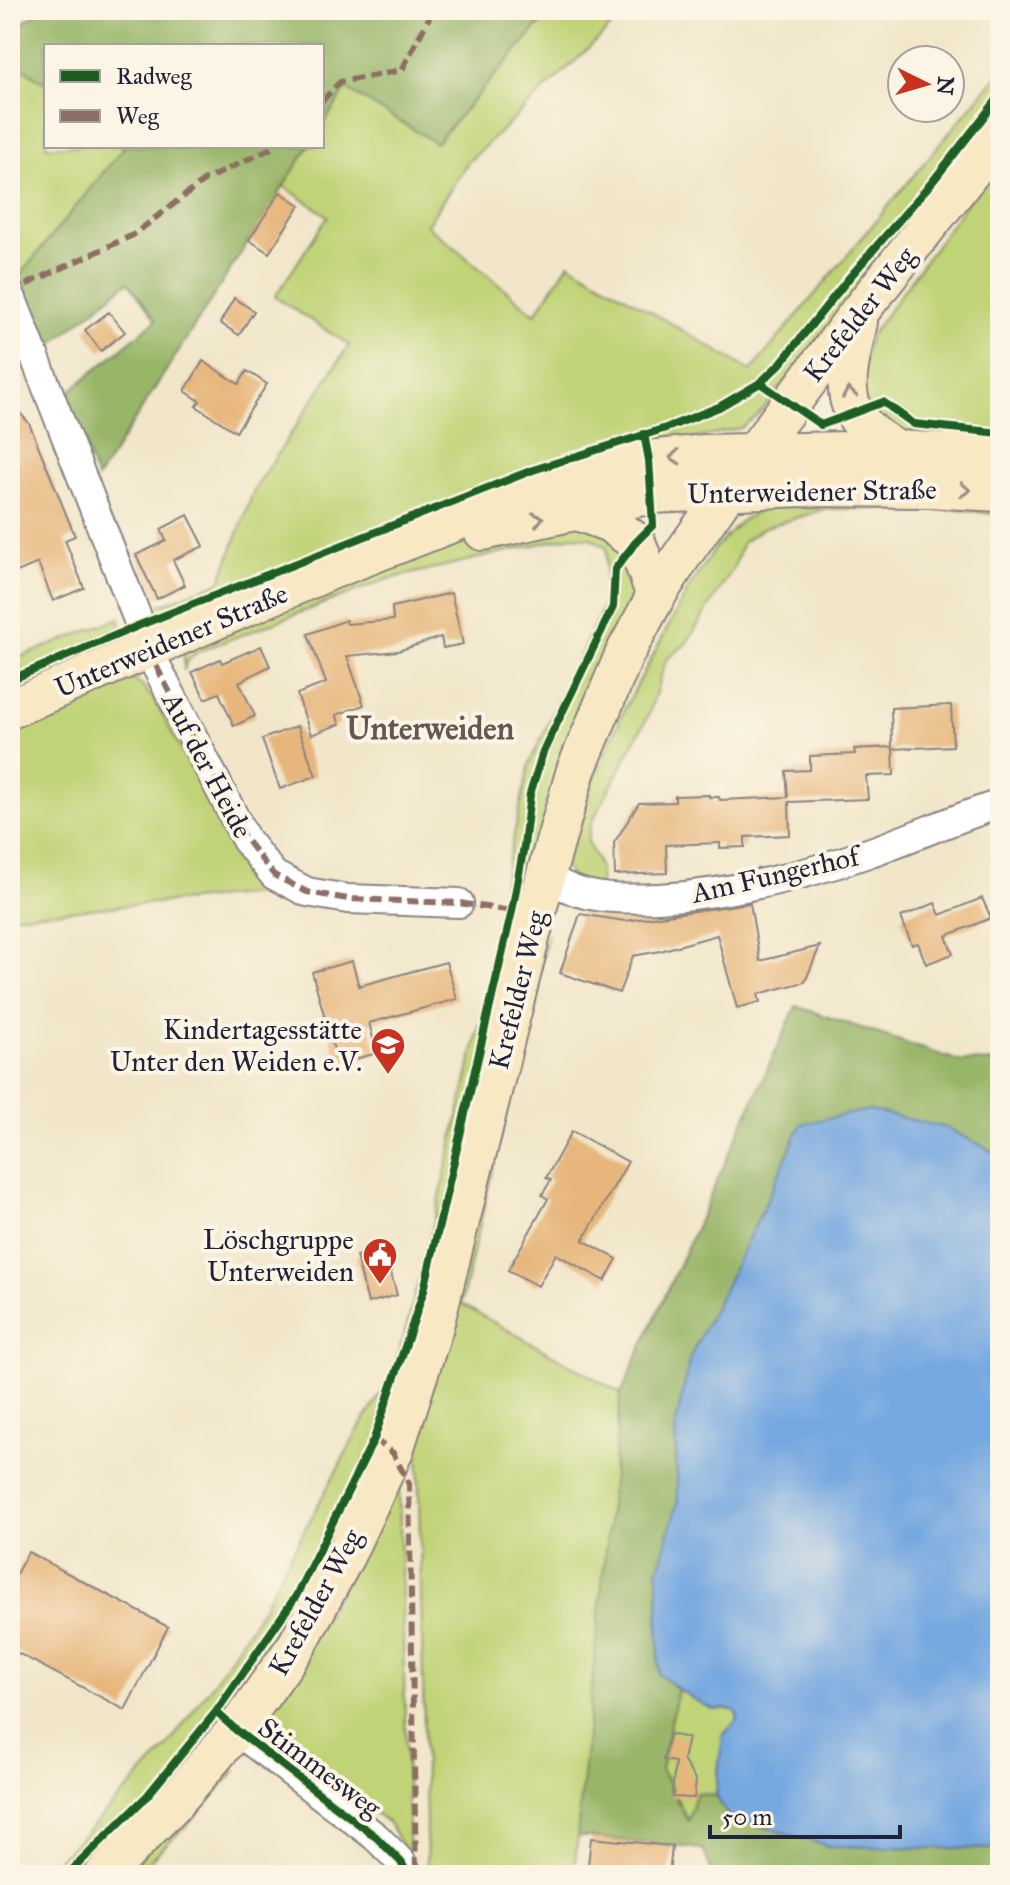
<svg xmlns="http://www.w3.org/2000/svg" width="1010" height="1885" viewBox="0 0 1010 1885" font-family="'IM FELL Great Primer',serif">
	<style>
		.green { fill: #c0d376; stroke: #717a58; stroke-width: 2 }
		.forest { fill: #98b567; stroke: #5d6c51; stroke-width: 2 }
		.water { fill: #74a7e0; stroke: #4b648e; stroke-width: 2 }
		.building { fill: #e7b67c }
		.lines { fill: none; stroke-linecap: round; stroke-linejoin: round }
		.street-casing { stroke: #8a8482; stroke-width: 32 }
		.secondary-casing { stroke: #8a8482; stroke-width: 42 }
		.street { stroke: #fff; stroke-width: 28 }
		.secondary { stroke: #f8e8c3; stroke-width: 38 }
		.quiet { stroke: #8d6e63; stroke-width: 6; stroke-dasharray: 12 6; stroke-linecap: butt }
		.cycleway-casing { stroke: #fcf5e5; stroke-width: 13 }
		.cycleway { stroke: #1b5e20; stroke-width: 8 }
		.oneway { stroke: #988f86 }
		.labels { text-anchor: middle; stroke-width: 8; stroke-linejoin: round; paint-order: stroke }
		.street-label { font-size: 28px; fill: #22223b; stroke: #fcf5e5 }
		.poi-label { font-size: 28px; fill: #22223b; stroke: #fcf5e5; text-anchor: end }
		.quarter-label { font-size: 32px; font-weight: bold; fill: #675652; stroke: #fcf5e5 }
	</style>
	<rect width="100%" height="100%" fill="#fcf5e5"/>
	<filter id="ink" filterUnits="userSpaceOnUse"><feTurbulence type="fractalNoise" baseFrequency=".0125" numOctaves="2"/><feDisplacementMap in="SourceGraphic" scale="16" xChannelSelector="R" yChannelSelector="G"/><feConvolveMatrix kernelMatrix="1 2 1 2 8 2 1 2 1" color-interpolation-filters="sRGB"/></filter>
	<filter id="wash" filterUnits="userSpaceOnUse"><feTurbulence type="fractalNoise" baseFrequency=".006" numOctaves="4" result="noise"/><feDisplacementMap in="SourceGraphic" scale="32" xChannelSelector="R" yChannelSelector="G"/><feGaussianBlur stdDeviation="1.8" result="paint"/><feColorMatrix in="noise" values="0 0 0 0 0 0 0 0 0 0 0 0 0 0 0 0 0 1.4 0 .05"/><feComposite in="paint" operator="in"/></filter>
	<g filter="url(#wash)">
		<rect width="100%" height="100%" fill="#f1e6c9"/>
		<path class="green" d="M552,10H629L468,162L427,225L535,314L569,263L751,371L1000,72V118L758,415L741,428L680,442L172,623L147,610L220,582L254,490L349,345L275,297L328,216L283,186L309,146H322V126L346,89L436,143Z
			M10,59L46,84V146H125L20,275L10,243Z
			M1000,160V442L902,435L878,420L857,387L869,338L963,208Z
			M1000,498V515L952,508L826,509L763,528L743,542L734,567L686,644L666,660L649,714L592,822C582,851 594,845 599,867C601,873 600,881 600,887L570,878L565,866L568,852L595,777L626,706L689,588L715,548L741,521L767,506Z
			M578,519L619,531L640,587L440,1256L373,1472L294,1620L186,1771L86,1875H41L88,1831L163,1752L214,1682L263,1607L360,1427L389,1381L404,1336L431,1235L504,918L502,889L530,762L604,605L607,548L591,538L573,536L385,580L197,652L186,663L184,671V645L383,566L440,549Z
			M120,618L121,637L112,651L10,691V661Z
			M134,679C155,694 166,723 179,746C206,795 233,844 259,894L10,916V720L118,680Z
			M548,934L461,1304L621,1393L574,1875H427L418,1445L399,1489L409,1859L389,1823L282,1745C266,1727 271,1722 275,1699L348,1577Z
			M678,1689L714,1710L730,1708L736,1712L738,1720L719,1764L716,1796L696,1793L689,1822L661,1769Z
			M236,1770L190,1822L134,1875H124L216,1779Z"/>
		<path class="forest" d="M42,10H552L436,143L346,89L322,126V46H46V84L10,59V30Z
			M125,146H309L97,479L65,395L156,320L128,282L47,348L20,275Z
			M796,1006L959,1061L1000,1062V1155L947,1128L801,1125L766,1203L675,1430L678,1500L658,1572L659,1674L678,1689L661,1769L688,1821L696,1793L716,1796L729,1816L828,1846L1000,1849V1875H713L703,1849L577,1836L621,1393Z"/>
		<path class="water" d="M868,1110L947,1128L1000,1155V1849L828,1846L729,1816L716,1796L719,1764L723,1735L738,1720L736,1712C727,1706 720,1712 711,1708C692,1701 675,1686 659,1675L658,1572L678,1500L675,1430L690,1357L766,1203L801,1124Z"/>
		<g id="blocks">
			<path class="building" d="M280,192L300,205L269,253L249,240Z
				M234,298L254,311L239,335L220,323Z
				M109,312L125,332L101,351L85,330Z
				M203,361L239,384L247,371L267,384L236,432L196,406L200,401L185,391Z
				M10,402L29,423L75,536L65,540L84,588L53,601L38,563L10,575Z
				M188,515L204,546L173,560L185,585L157,599L136,555L166,541L161,529Z
				M451,593L463,644L443,648L441,637L398,651L347,656L364,705L336,715L340,724L311,735L297,694L326,683L308,634L346,620L347,624L393,620L392,607Z
				M261,646L270,666L239,682L255,716L234,726L219,693L205,699L192,672L220,659L222,663Z
				M951,705L953,746L893,749L894,775L866,776L868,799L789,802L790,835L745,837V847L720,848V843L666,845L667,873L615,875L614,843L639,803L675,802V796L709,795V797H719L720,800L788,797L786,771L810,770V756L855,754L854,749L892,747L891,708Z
				M297,726L316,776L280,789L262,739Z
				M982,898L991,918L946,936L953,954L926,964L918,943L912,945L901,917L935,903L940,915Z
				M750,903L760,961L820,946L805,982L758,994L760,1002L737,1008L717,935L660,951L633,956L619,993L560,973L580,914L625,921Z
				M352,961L359,986L446,962L457,999L369,1023L377,1053L338,1064L312,972Z
				M572,1131L628,1162L583,1240L617,1259L605,1281L556,1254L538,1286L508,1270L548,1199L542,1195L551,1180L546,1178Z
				M384,1248L397,1295L368,1303L356,1256Z
				M28,1552L168,1627L125,1710L10,1649V1585Z
				M669,1734L688,1738L683,1760L696,1781L694,1798L672,1797L675,1762L663,1760Z
				M591,1838L672,1846L669,1875H587Z"/>
		</g>
	</g>
	<g filter="url(#ink)">
		<use href="#blocks" fill-opacity="0" stroke="#8a8482" stroke-width="2"/>
		<g class="lines">
			<g class="street-casing">
				<path id="street" d="M10,294L140,625L148,650L246,840L274,875L307,892L348,899L459,903
					M545,878C556,882 568,889 579,892C604,900 632,899 658,898C730,894 800,877 868,853C912,838 955,818 1000,804
					M236,1730L376,1837L401,1862L408,1875"/>
			</g>
			<g class="secondary-casing">
				<path id="secondary" d="M858,322C845,384 833,413 896,450
					M577,511L610,523L636,542L656,596
					M483,531L652,494L804,487L928,488L1000,492
					M10,709L331,570L537,490L649,460L705,454L896,450L948,453L1000,458
					M104,1875L174,1803L236,1730L297,1645L345,1556L393,1453L434,1326L545,878L576,770L625,653L656,596L681,557L753,454L860,311L1000,135"/>
			</g>
			<use href="#street" class="street"/>
			<use href="#secondary" class="secondary"/>
			<path class="quiet" d="M322,101L340,82L402,70L433,10
				M10,292L133,235L205,180L276,146
				M148,650L246,840L274,875L307,892L348,899L459,903L512,911
				M374,1439L393,1453L409,1484L416,1875"/>
			<g class="cycleway-casing">
				<path id="cycleway" d="M760,383L821,425L883,402L914,424L1000,433
					M10,680L140,625L533,470L666,428L719,407L760,383L780,364L849,278L933,181L1000,96
					M216,1712L236,1730L376,1837L401,1862L408,1875
					M67,1875L147,1796L216,1712L296,1596L374,1439L424,1290L512,911L524,846L530,794L543,752L613,607L615,569L636,542L653,525L649,460L644,434"/>
			</g>
			<use href="#cycleway" class="cycleway"/>
		</g>
		<defs><path id="oneway-chevron" d="M-2-3.5L2.5 0L-2 3.5" fill="none" stroke-width="1.6" stroke-linecap="round" stroke-linejoin="round" transform="scale(2)"/></defs>
		<g class="oneway">
			<use href="#oneway-chevron" transform="translate(849 393) rotate(-100)"/>
			<use href="#oneway-chevron" transform="translate(675 457) rotate(174)"/>
			<use href="#oneway-chevron" transform="translate(965 490) rotate(3)"/>
			<use href="#oneway-chevron" transform="translate(538 519) rotate(-12)"/>
		</g>
	</g>
	<defs>
		<g id="school-pin" transform="scale(1.8)"><path d="M0 17L-7.5 6A9.5 9.5 0 1 1 7.5 6Z" fill="#c8321e" stroke="#fcf5e5"/><path d="M0-5L7-2L0 1L-7-2ZM-4 1L0 2.5L4 1V4Q0 6-4 4Z" fill="#fff"/></g>
		<g id="civic-pin" transform="scale(1.8)"><path d="M0 17L-7.5 6A9.5 9.5 0 1 1 7.5 6Z" fill="#c8321e" stroke="#fcf5e5"/><path d="M-.6-6.5H3V-4.5H.6V-3L4-1V1h2V6H-6V1h2V-1L-.6-3ZM-1.2 2.5V6h2.4V2.5Z" fill="#fff"/></g>
	</defs>
	<g fill-rule="evenodd">
		<use href="#school-pin" x="388" y="1045"/>
		<use href="#civic-pin" x="380" y="1255"/>
	</g>
	<g class="labels">
		<g class="street-label">
			<text transform="translate(859 314) rotate(-52)" y="10">Krefelder Weg</text>
			<text transform="translate(812 491) rotate(-1)" y="10">Unterweidener Straße</text>
			<text transform="translate(171 640) rotate(-23)" y="10">Unterweidener Straße</text>
			<text transform="translate(208 765) rotate(62)" y="10">Auf der Heide</text>
			<text transform="translate(775 874) rotate(-13)" y="10">Am Fungerhof</text>
			<text transform="translate(517 990) rotate(-76)" y="10">Krefelder Weg</text>
			<text transform="translate(315 1602) rotate(-61)" y="10">Krefelder Weg</text>
			<text transform="translate(320 1767) rotate(37)" y="10">Stimmesweg</text>
		</g>
		<g class="poi-label">
			<text x="362" y="1039">Kindertagesstätte<tspan x="362" dy="32">Unter den Weiden e.V.</tspan></text>
			<text x="354" y="1249">Löschgruppe<tspan x="354" dy="32">Unterweiden</tspan></text>
		</g>
		<g class="quarter-label">
			<text x="430" y="739">Unterweiden</text>
		</g>
	</g>
	<rect width="1010" height="1885" fill="none" stroke="#fcf5e5" stroke-width="40"/>
	<rect x="44" y="44" width="280" height="104" fill="#fcf5e5" stroke="#a5a1a1" stroke-width="2"/>
	<rect x="60" y="70" width="40" height="12" fill="#1b5e20" stroke="#a5a1a1" stroke-width="2"/>
	<text x="116" y="84" font-size="24" fill="#22223b">Radweg</text>
	<rect x="60" y="110" width="40" height="12" fill="#8d6e63" stroke="#a5a1a1" stroke-width="2"/>
	<text x="116" y="124" font-size="24" fill="#22223b">Weg</text>
	<g transform="translate(926 84) rotate(95)"><circle r="38" fill="#fcf5e5" stroke="#a5a1a1" stroke-width="2"/>
	<path d="M0-6L14 30L0 20L-14 30Z" fill="#c8321e"/>
	<text y="-12" font-size="22" font-weight="bold" text-anchor="middle" fill="#22223b">N</text>
	</g>
	<path d="M710 1825v12h190v-12" fill="none" stroke="#22223b" stroke-width="4"/>
	<text x="722" y="1825" font-size="24" fill="#22223b" stroke="#fcf5e5" stroke-width="6" paint-order="stroke">50 m</text>
</svg>
